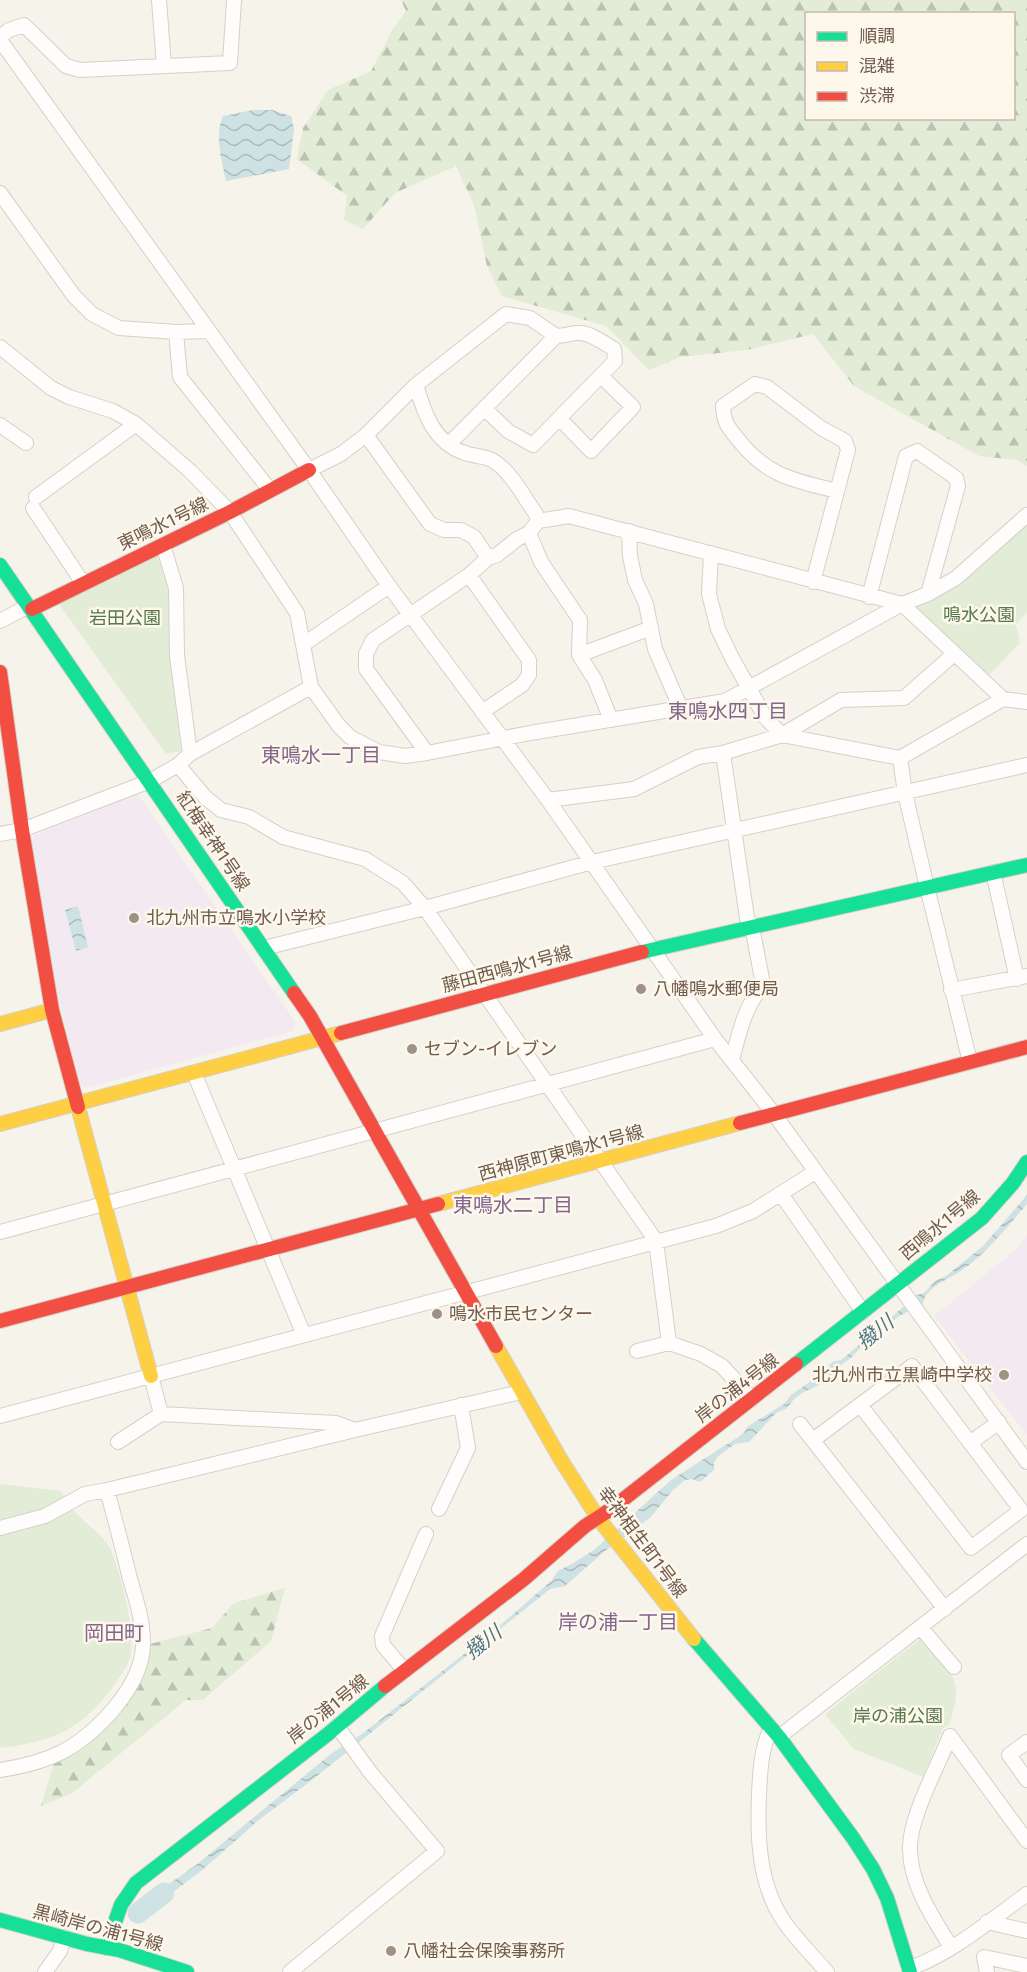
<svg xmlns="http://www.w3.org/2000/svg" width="1027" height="1972" viewBox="0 0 1027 1972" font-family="'Fira Sans','Noto Sans JP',sans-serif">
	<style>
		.education { fill: #f3eaf1 }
		.forest { fill: url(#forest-firs); fill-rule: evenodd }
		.green { fill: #e2ecd7 }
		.water { fill: url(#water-waves) }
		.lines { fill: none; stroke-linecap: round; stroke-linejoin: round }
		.river { stroke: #cee2e4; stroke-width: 21 }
		.street-casing { stroke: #d5d0c9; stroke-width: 16 }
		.fast-casing { stroke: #d5d0c9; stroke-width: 16 }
		.slow-casing { stroke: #d5d0c9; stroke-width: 16 }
		.jam-casing { stroke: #d5d0c9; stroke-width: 16 }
		.street { stroke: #fefdfc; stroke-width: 14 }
		.fast { stroke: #16e098; stroke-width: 14 }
		.slow { stroke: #ffcf43; stroke-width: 14 }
		.jam { stroke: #f24e42; stroke-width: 14 }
		.poi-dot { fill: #9f9185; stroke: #fdf7ec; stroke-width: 2 }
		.labels { text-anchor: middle; stroke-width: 5; stroke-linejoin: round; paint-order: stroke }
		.street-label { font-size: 18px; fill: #705c4e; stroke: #fdf7ec }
		.park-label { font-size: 18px; fill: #557a4a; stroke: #fdf7ec }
		.poi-label { font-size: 18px; fill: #705c4e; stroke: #fdf7ec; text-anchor: start }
		.neighbourhood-label { font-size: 20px; fill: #82668c; stroke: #fdf7ec }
		.water-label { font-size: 20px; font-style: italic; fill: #4a7481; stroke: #fdf7ec }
	</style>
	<defs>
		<pattern id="forest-firs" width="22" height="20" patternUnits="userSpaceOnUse" patternTransform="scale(1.5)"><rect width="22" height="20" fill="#e2ecd7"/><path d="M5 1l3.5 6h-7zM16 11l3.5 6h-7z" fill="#bcc2b1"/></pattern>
		<pattern id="water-waves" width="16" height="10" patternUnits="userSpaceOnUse" patternTransform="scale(1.5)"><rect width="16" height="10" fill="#cee2e4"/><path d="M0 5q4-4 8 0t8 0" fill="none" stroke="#acbabb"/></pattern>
	</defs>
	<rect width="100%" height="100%" fill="#f6f3eb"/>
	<path class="education" d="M137,793L296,1023L292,1031L86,1088L81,1085L58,996L32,840L35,835Z
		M1027,1234V1435L934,1316L1020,1246Z"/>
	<path class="forest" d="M401,0H1027V466L1017,460L979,456L854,386L813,334L747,350L681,357L649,370L606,326L502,296L487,266L474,205L456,166L395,193L363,229L344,220L347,196L297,159L303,128L328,90L371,71L394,27L406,11ZM806,14H1014V118H806Z
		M285,1588L271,1641L203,1700H186L71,1794L41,1806L54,1763L82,1747L142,1672L150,1644L212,1628L234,1603Z"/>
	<path class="green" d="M1027,520V612L1016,625L1020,643L988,676L917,609V605L948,590L976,570L995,554L1000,544Z
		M156,553L168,585L170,648L181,751L166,754L57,601Z
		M0,1484L61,1491C65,1498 68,1505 73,1510C83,1521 106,1538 111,1550C121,1574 134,1626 131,1652C130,1664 121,1675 115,1684C81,1730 56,1741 0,1748Z
		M920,1639C951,1673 966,1676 949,1725L943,1728L923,1777L854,1749L825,1714Z"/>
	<path class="water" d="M253,110H272L291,116L294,129L289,169L226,181C222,161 214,136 223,116Z
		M78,906L88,947L76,951L65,910Z
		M1027,1195V1204C1006,1228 988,1252 961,1271C949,1279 926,1287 923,1303L898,1317L861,1347L852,1357L837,1368L825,1382L804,1392L794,1399L787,1408L776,1413L749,1442L735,1444L717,1457L714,1463V1470L700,1482L692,1479L685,1480L672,1491L651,1517L605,1551L565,1586L550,1589L312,1780L260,1819L201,1871L144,1914L139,1905L196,1865L332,1753L362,1734L496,1629L551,1581L558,1571L575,1562L594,1550L671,1480L743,1434L748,1426L784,1404L791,1395L822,1373L832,1362L841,1360L845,1357L917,1295L924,1293L935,1281L946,1276L983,1246Z"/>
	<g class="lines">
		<path class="river" d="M138,1913L164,1893"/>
		<g class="street-casing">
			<path id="street" d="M159,0L164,66
				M0,37L9,30L24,25L66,66L80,70L230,63L234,0
				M0,40L309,470L389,586L548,800L715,1039L774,1114L1027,1462
				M0,193L74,296L92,314L119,328L176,332L208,331
				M176,332L180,377L270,490
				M0,347L51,388L69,397L113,411L136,424L190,471L230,512L297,613L311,687L339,726L350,737L379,752L405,756L427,753L530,733L725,701L902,604L928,594L956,578L1027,515
				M416,385C424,413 434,443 465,453C473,456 484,456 492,460C511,471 523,496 536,514L538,521L569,516L902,604L1003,699L1027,702
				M485,409L508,431L533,445L615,361L614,349C604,343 592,334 581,333C575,332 566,336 556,336
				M560,419L591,451L633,407L601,376
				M0,425L26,443
				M366,435L430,524L444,530H461L474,537L488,558
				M309,470L341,454L366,435L416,385L506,314L530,318L556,336L449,444
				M36,497L136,424
				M33,508L83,583
				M629,531L630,556L635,580L646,604L655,649L681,709
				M529,533L541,562L580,620L579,655L595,680L611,720
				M163,545L176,588L177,656L190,754
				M711,553L709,594L718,629L732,658L765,717L782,735L900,758L905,793L927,887L970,1062
				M469,575L529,660V675L522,685L482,712
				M813,582L848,450L845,441L821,428L767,387L755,384L723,406C724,425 729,428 741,443C769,477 795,480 836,491
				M869,597L906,456L917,451L956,478L958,486L928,594
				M0,621L23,609H32
				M304,644L389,586
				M579,655L651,628
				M427,753L366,669V654L373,640L469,575L488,558L497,555L517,539L529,533L538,521
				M723,753L747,918L752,927L763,984C744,1009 740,1030 732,1060
				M900,758L1003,699
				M178,765L205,797L221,810L249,817L283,837L365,859L403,883L425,908L656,1241L669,1343
				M548,800L634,789L698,757L723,753L782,735L841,700L904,698L954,654
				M0,834L22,830L150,781L178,765L190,754L311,687
				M993,872L1017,979
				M264,948L425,908L592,862L1027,765
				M951,990L1027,976
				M194,1073L304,1335
				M781,1194L863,1312
				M0,1232L715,1039
				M637,1351L669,1343L701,1354L722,1366L752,1399
				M151,1376L161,1414L336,1423L355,1430L521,1392
				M0,1416L716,1226L753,1211L815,1172
				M800,1424L945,1609
				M813,1440L912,1366L1021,1510L971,1548L860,1405
				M118,1442L161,1414
				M970,1443L999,1422
				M439,1509L468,1448L461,1405
				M0,1528L45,1516L85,1494L107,1490
				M921,1628L954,1667
				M404,1670L383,1645L382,1636L426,1534
				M771,1728C761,1748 760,1772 759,1795C757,1839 759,1886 785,1923C797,1940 813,1956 827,1972
				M950,1736C938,1766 909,1818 910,1849C910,1884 933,1918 951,1947
				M950,1736L1027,1841
				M779,1737L1027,1544
				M1027,1742L1009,1755L1027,1780
				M0,1770C20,1767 44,1761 62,1752C97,1733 144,1685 143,1642C143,1621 136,1599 130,1579C123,1549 115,1520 107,1490L355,1430
				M987,1922L1027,1931
				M910,1968C951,1954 992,1919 1027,1894
				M45,1972L60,1951L64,1937
				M290,1972L437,1851L370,1772L337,1726
				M987,1972L984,1957L1027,1966"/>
		</g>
		<g class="fast-casing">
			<path id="fast" d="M0,565L294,993
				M642,952L1027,865
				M796,1364L982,1218L1013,1183L1027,1162
				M694,1639L779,1737L853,1838L873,1869L887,1898L910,1972
				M0,1920L87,1944L119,1950L187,1972
				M106,1948L121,1905L136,1883L328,1734L385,1686"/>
		</g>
		<g class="slow-casing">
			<path id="slow" d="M0,1024L52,1010
				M78,1107L151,1376
				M0,1124L341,1033
				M438,1204L740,1123
				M496,1346L561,1460L598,1518L694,1639"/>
		</g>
		<g class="jam-casing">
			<path id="jam" d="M32,609L230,512L309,470
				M0,672L22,830L52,1010L78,1107
				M294,993L310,1016L496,1346
				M341,1033L642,952
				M740,1123L1027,1047
				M0,1321L438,1204
				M385,1686L524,1579L585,1526L611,1509L796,1364"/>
		</g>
		<use href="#street" class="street"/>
		<use href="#fast" class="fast"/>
		<use href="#slow" class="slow"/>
		<use href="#jam" class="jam"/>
	</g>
	<g class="poi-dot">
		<circle cx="134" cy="918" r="6"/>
		<circle cx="641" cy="989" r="6"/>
		<circle cx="412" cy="1049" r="6"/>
		<circle cx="437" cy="1314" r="6"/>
		<circle cx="1004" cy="1375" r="6"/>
		<circle cx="391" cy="1951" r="6"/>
	</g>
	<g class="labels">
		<g class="street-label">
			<text transform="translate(163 524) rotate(-26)" y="6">東鳴水1号線</text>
			<text transform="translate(213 841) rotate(56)" y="6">紅梅幸神1号線</text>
			<text transform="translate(507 969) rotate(-15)" y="6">藤田西鳴水1号線</text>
			<text transform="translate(561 1153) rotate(-15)" y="6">西神原町東鳴水1号線</text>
			<text transform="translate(940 1225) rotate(-40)" y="6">西鳴水1号線</text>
			<text transform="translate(737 1388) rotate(-38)" y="6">岸の浦4号線</text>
			<text transform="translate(642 1542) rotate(53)" y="6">幸神相生町1号線</text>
			<text transform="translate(328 1709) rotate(-39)" y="6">岸の浦1号線</text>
			<text transform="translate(98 1928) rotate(15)" y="6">黒崎岸の浦1号線</text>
		</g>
		<g class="park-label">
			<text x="979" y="621">鳴水公園</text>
			<text x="125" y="624">岩田公園</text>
			<text x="898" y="1722">岸の浦公園</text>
		</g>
		<g class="poi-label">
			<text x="146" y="924">北九州市立鳴水小学校</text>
			<text x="653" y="995">八幡鳴水郵便局</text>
			<text x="424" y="1055">セブン-イレブン</text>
			<text x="449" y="1320">鳴水市民センター</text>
			<text x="992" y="1381" text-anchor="end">北九州市立黒崎中学校</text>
			<text x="403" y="1957">八幡社会保険事務所</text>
		</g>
		<g class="neighbourhood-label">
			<text x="728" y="718">東鳴水四丁目</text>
			<text x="321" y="762">東鳴水一丁目</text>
			<text x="513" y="1212">東鳴水二丁目</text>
			<text x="618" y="1629">岸の浦一丁目</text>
			<text x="114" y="1640">岡田町</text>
		</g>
		<g class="water-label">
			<text transform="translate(875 1332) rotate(-39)" y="7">撥川</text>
			<text transform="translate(483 1642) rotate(-38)" y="7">撥川</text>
		</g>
	</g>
	<rect x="805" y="12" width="210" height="108" fill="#fdf7ec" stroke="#c5b9ad" stroke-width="1.5"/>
	<rect x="817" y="32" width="30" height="9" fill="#16e098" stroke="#c5b9ad" stroke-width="1.5"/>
	<text x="859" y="42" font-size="18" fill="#705c4e">順調</text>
	<rect x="817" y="62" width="30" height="9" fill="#ffcf43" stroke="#c5b9ad" stroke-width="1.5"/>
	<text x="859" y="72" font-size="18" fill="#705c4e">混雑</text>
	<rect x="817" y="92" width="30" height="9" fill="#f24e42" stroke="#c5b9ad" stroke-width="1.5"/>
	<text x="859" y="102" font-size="18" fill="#705c4e">渋滞</text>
</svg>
